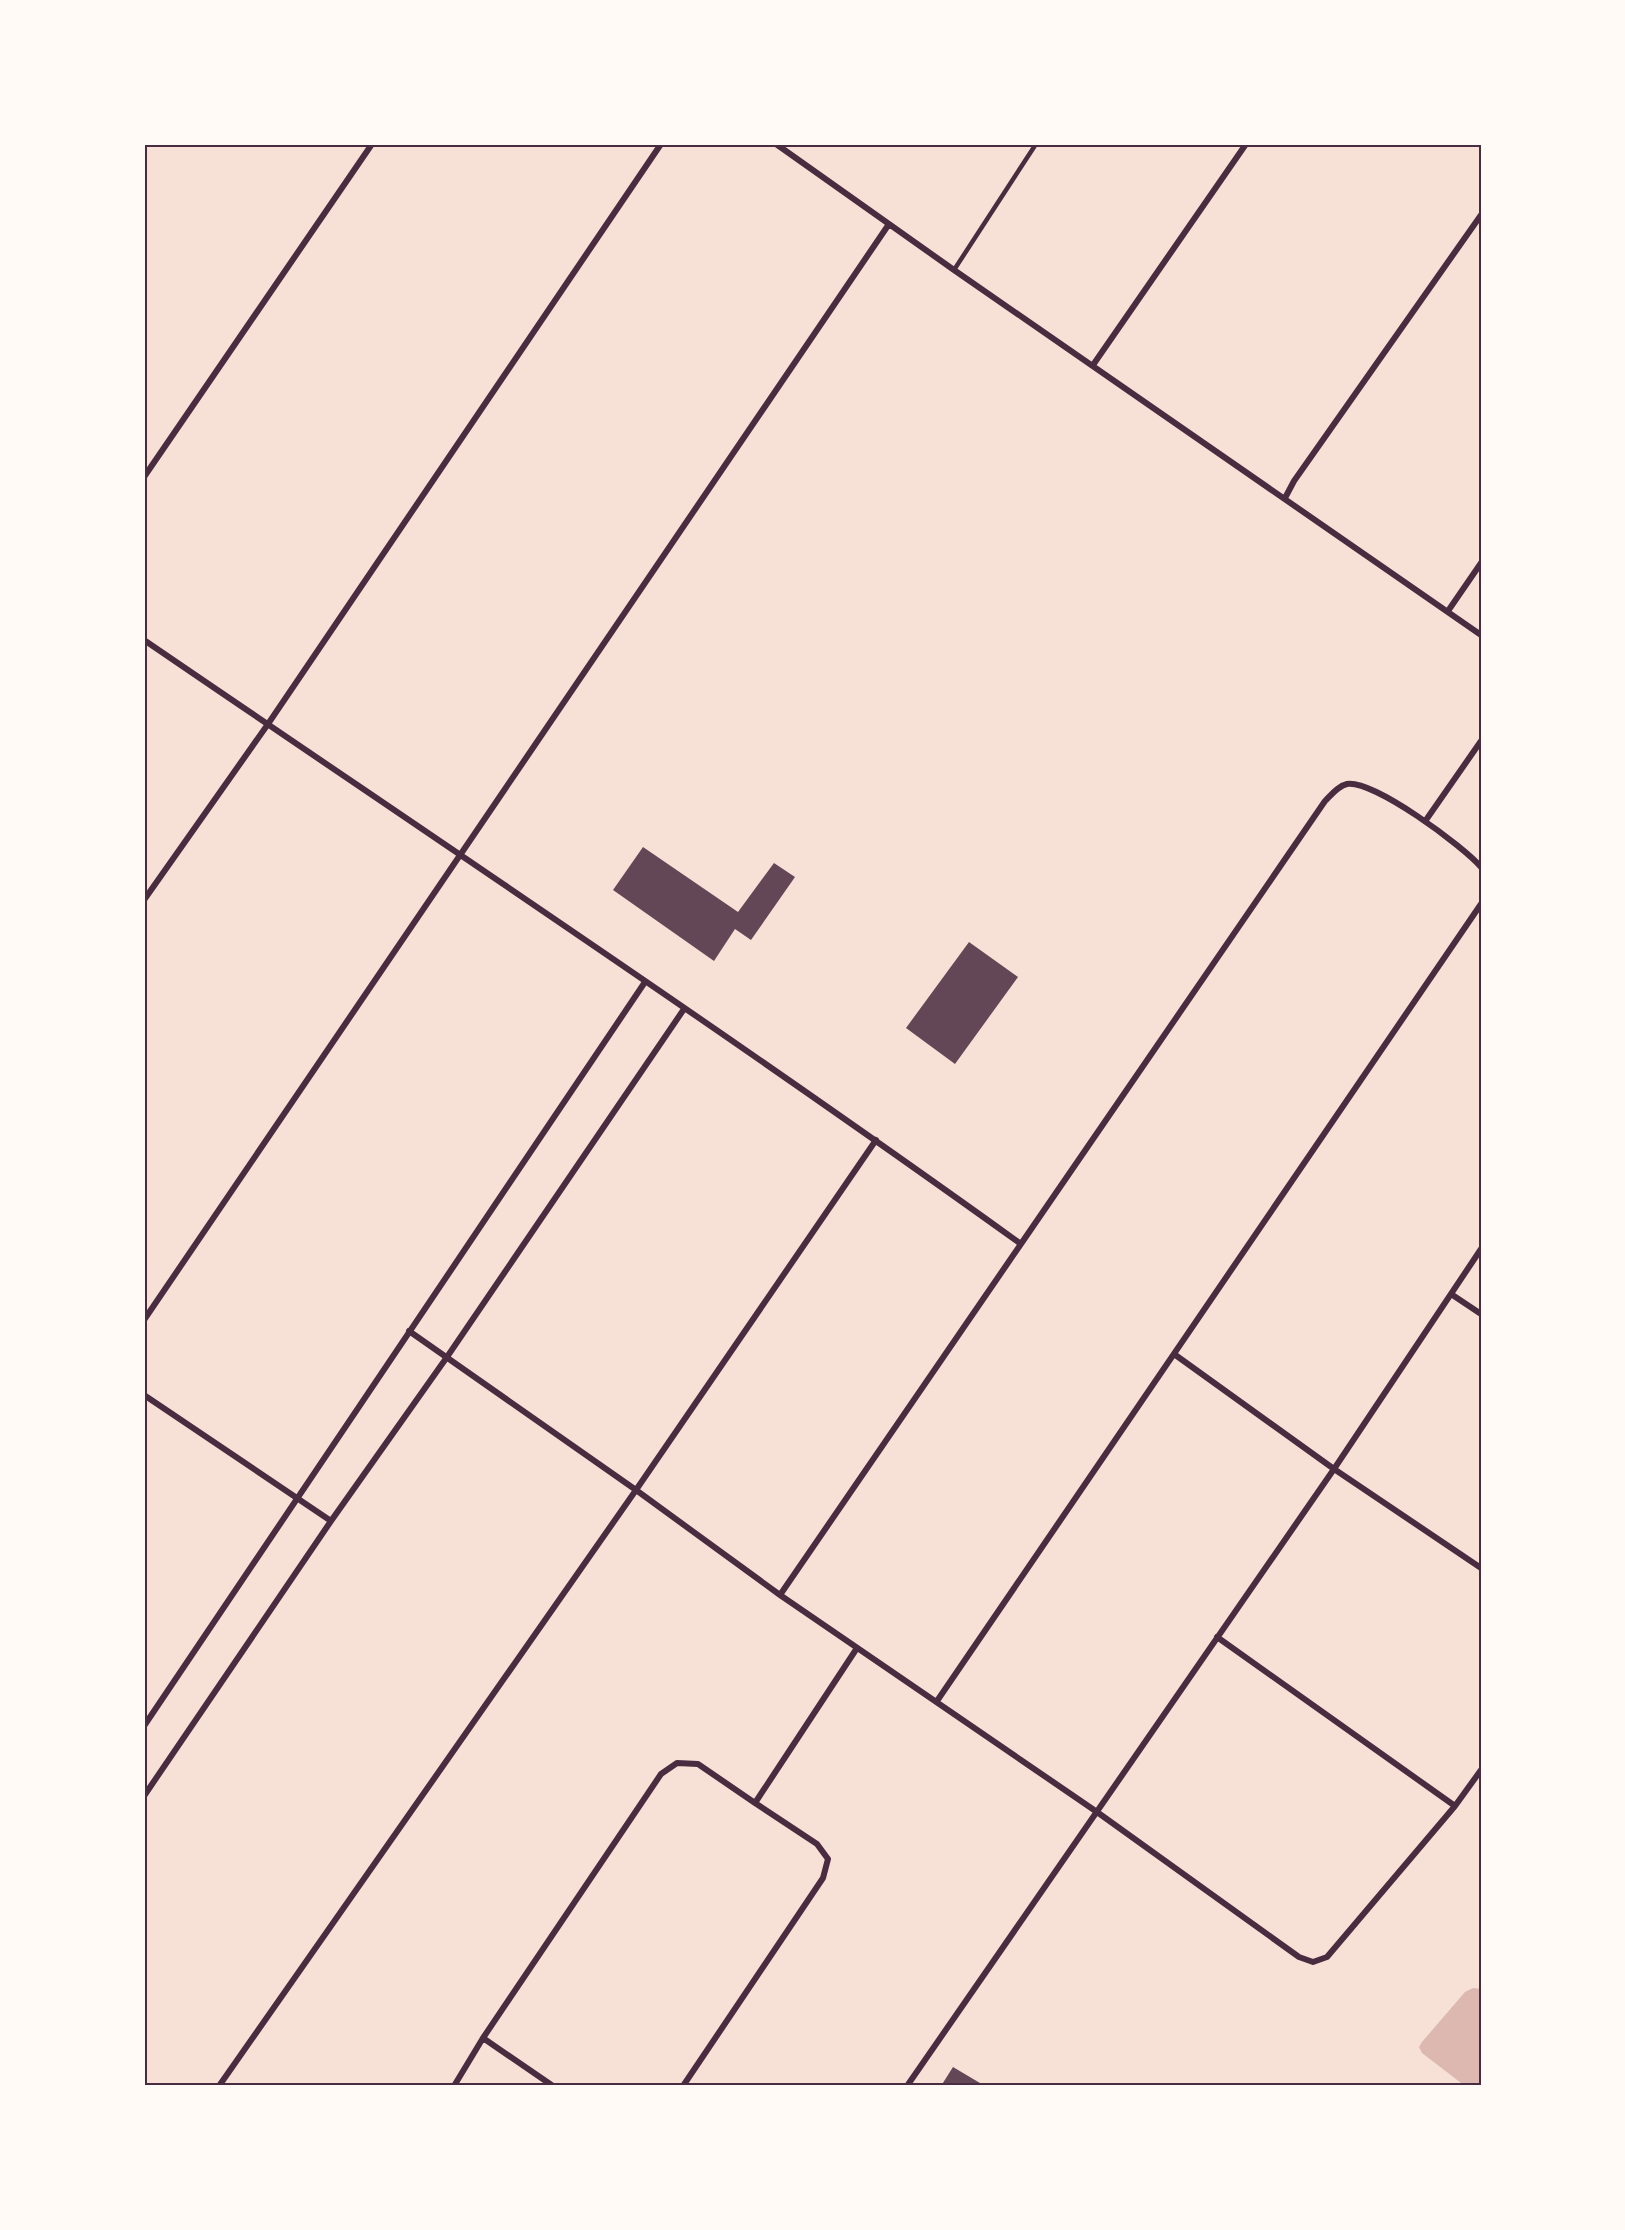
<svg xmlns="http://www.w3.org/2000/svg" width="1625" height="2230" viewBox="0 0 1625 2230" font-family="'Golos Text',sans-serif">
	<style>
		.water { fill: #dcb8b0 }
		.building { fill: #644757 }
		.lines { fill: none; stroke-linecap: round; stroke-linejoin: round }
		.service { stroke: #4a2c40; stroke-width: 4.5 }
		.minor { stroke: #4a2c40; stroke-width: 6 }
		.neatline { fill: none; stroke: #4a2c40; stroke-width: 2 }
	</style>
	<rect width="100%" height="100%" fill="#f7e1d7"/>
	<path class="water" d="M1473,1988L1481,1989V2086H1465L1422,2053L1419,2047L1422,2042L1465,1992Z"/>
	<path class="building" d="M643,847L738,912L774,863L795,877L751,940L735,929L714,961L613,890Z
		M969,942L1018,977L955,1064L906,1028Z
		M953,2067L985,2086H941Z"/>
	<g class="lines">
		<path class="service" d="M954,270L1036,144"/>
		<path class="minor" d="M776,144L954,270L1481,635
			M1093,365L1246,144
			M144,477L372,144
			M1285,498L1294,481L1481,215
			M1448,611L1481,563
			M144,640C437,840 733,1037 1021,1244
			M1426,820L1481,741
			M144,900L268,724L661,144
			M1451,1294L1481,1314
			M144,1320L889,224
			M409,1331L636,1490L780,1595L1097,1812L1299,1957L1313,1962L1327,1957L1455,1806L1481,1770
			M1174,1354L1334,1469L1481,1568
			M144,1395L331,1521
			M780,1595L1325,801C1332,794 1338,786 1347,784C1374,780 1463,846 1481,867
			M1217,1637L1455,1806
			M937,1701L1481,904
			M144,1726L645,982
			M144,1796L331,1521L447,1357L684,1009
			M483,2038L553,2086
			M219,2086L636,1490L876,1140
			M454,2086L483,2038L661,1774L677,1763L698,1764L755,1803L857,1648
			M683,2086L823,1878L828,1859L817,1844L755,1803
			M907,2086L1334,1469L1481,1249"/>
	</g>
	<rect width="1625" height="2230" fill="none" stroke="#fffaf5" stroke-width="291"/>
	<rect x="146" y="146" width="1334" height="1938" class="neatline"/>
</svg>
